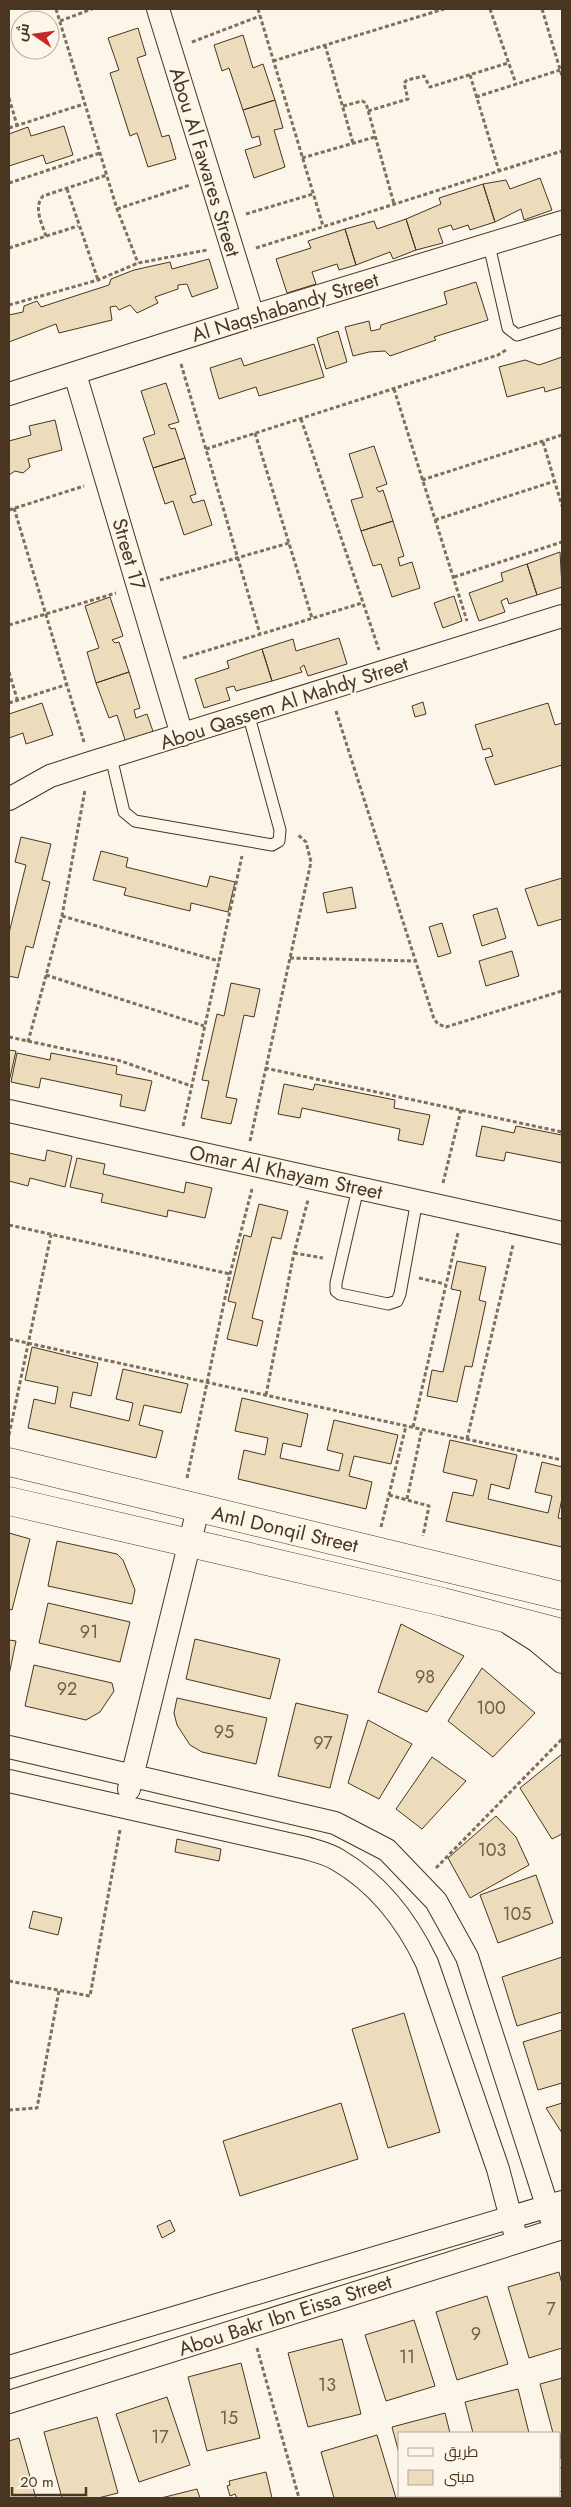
<svg xmlns="http://www.w3.org/2000/svg" width="571" height="2507" viewBox="0 0 571 2507" font-family="Jost,Cairo,sans-serif">
	<style>
		.building { fill: #ecdcbc; stroke: #4a3520 }
		.lines { fill: none; stroke-linecap: round; stroke-linejoin: round }
		.lane-casing { stroke: #4a3520; stroke-width: 13 }
		.street-casing { stroke: #4a3520; stroke-width: 24 }
		.secondary-casing { stroke: #4a3520; stroke-width: 29 }
		.path { stroke: #7f6f5c; stroke-width: 3; stroke-dasharray: 4 2.5; stroke-linecap: butt }
		.lane { stroke: #fbf6e9; stroke-width: 11 }
		.street { stroke: #fbf6e9; stroke-width: 22 }
		.secondary { stroke: #fbf6e9; stroke-width: 28 }
		.labels { text-anchor: middle; stroke-width: 4; stroke-linejoin: round; paint-order: stroke }
		.number-label { font-size: 18px; fill: #725f47 }
		.street-label { font-size: 20px; fill: #4a3520; stroke: #fbf6e9 }
	</style>
	<rect width="100%" height="100%" fill="#fbf6e9"/>
	<path class="building" d="M138,28L146,55L137,58L162,137L169,135L176,159L148,167L137,133L130,136L110,73L119,70L108,38Z
		M243,35L253,68L263,64L275,100L243,110L229,68L222,71L214,45Z
		M275,100L283,128L274,130L285,167L254,178L245,150L261,145L259,136L252,138L243,110Z
		M64,126L73,155L46,164L43,155L9,166V134L28,127L31,136Z
		M540,178L552,210L524,220L521,209L495,222L483,184L506,180L510,189Z
		M483,184L495,222L470,230L468,225L453,230L451,225L438,229L443,243L416,250L406,219L441,204L439,198Z
		M406,219L416,250L393,259L390,252L356,265L345,229L374,221L377,229Z
		M345,229L356,265L339,270L337,264L312,272L316,284L287,293L276,259L311,248L308,241Z
		M209,259L218,288L192,297L187,284L178,285V289L155,297L158,303L137,313L130,305L119,310L116,306L110,307L112,320L59,333L56,324L9,342V315L23,312L24,306L37,301L41,307L109,285L111,279L134,270L170,262L172,269Z
		M476,282L488,320L434,337L436,340L390,356L385,351L369,352L353,356L345,327L369,321L371,331L380,329L381,325L447,304L444,292Z
		M338,331L347,362L326,369L317,338Z
		M314,344L324,377L259,396L256,387L219,399L210,368L241,358L244,366Z
		M562,357V387L545,392L544,387L507,397L499,367L525,360L539,365Z
		M166,383L179,422L168,425L171,429L175,428L185,458L153,468L143,438L155,434L141,391Z
		M55,420L62,450L28,459L30,467L23,473L15,471L9,475V441L31,435L29,426Z
		M374,446L387,484L376,488L379,492L383,490L393,521L361,531L351,500L363,497L349,454Z
		M185,458L196,494L190,496L193,503L204,500L212,525L184,535L173,501L165,504L153,468Z
		M393,521L404,556L398,558L400,566L412,562L420,588L392,597L381,564L373,566L361,531Z
		M560,552L562,587L537,595L527,564Z
		M527,564L537,595L509,604L507,598L501,601L505,612L479,621L469,593L503,581L501,573Z
		M454,596L462,621L443,628L434,603Z
		M110,597L123,636L112,640L115,643L119,642L129,672L96,683L87,652L99,648L85,606Z
		M339,638L347,664L308,676L304,665L300,668L302,672L272,681L262,649L293,639L296,651Z
		M262,649L272,681L236,691L234,686L226,688L230,700L204,708L195,679L229,668L227,661Z
		M129,672L140,708L134,710L136,718L147,714L156,740L128,749L117,715L109,718L96,683Z
		M423,702L426,714L415,717L412,706Z
		M42,703L53,735L26,744L23,733L9,738V714Z
		M548,703L555,725L562,723V765L495,785L485,758L493,756L490,748L483,750L475,725Z
		M21,837L51,844L42,880L50,882L33,948L26,946L18,978L9,976V933L26,865L15,862Z
		M101,851L128,858L126,867L207,887L210,876L235,882L228,912L191,903L190,911L124,895L126,888L93,880Z
		M562,878V919L538,926L525,889Z
		M352,887L356,908L327,913L323,893Z
		M497,908L506,938L482,946L473,915Z
		M442,923L451,953L438,957L429,927Z
		M512,951L519,976L486,986L479,961Z
		M231,983L260,989L254,1017L244,1015L226,1097L237,1099L231,1124L201,1118L209,1081L202,1080L217,1014L224,1016Z
		M9,1050L16,1051L9,1082Z
		M17,1053L50,1060L51,1053L117,1066L116,1074L152,1081L145,1111L120,1106L122,1095L41,1078L39,1088L11,1082Z
		M284,1084L313,1090L315,1084L395,1100L394,1108L430,1115L423,1145L398,1140L400,1129L302,1108L300,1118L278,1114Z
		M482,1126L514,1133L516,1126L562,1135V1163L506,1152L504,1161L476,1156Z
		M47,1150L72,1156L65,1187L30,1178L28,1186L9,1181V1153L45,1161Z
		M77,1158L105,1164L103,1174L184,1193L186,1182L212,1188L205,1218L168,1210L167,1217L101,1202L103,1194L70,1187Z
		M259,1204L288,1211L281,1239L272,1237L252,1318L263,1321L257,1346L227,1339L236,1303L228,1301L244,1235L251,1237Z
		M457,1261L486,1267L479,1300L486,1302L472,1367L465,1366L457,1402L427,1396L432,1370L443,1372L461,1291L451,1289Z
		M32,1347L98,1363L91,1396L73,1392L70,1407L129,1421L133,1403L116,1399L123,1369L188,1384L181,1413L144,1405L139,1425L163,1431L156,1458L28,1428L34,1399L55,1404L58,1387L25,1380Z
		M242,1398L308,1414L301,1447L283,1443L280,1458L339,1471L343,1454L327,1450L334,1420L398,1435L391,1464L354,1456L349,1476L372,1482L366,1509L238,1479L244,1450L265,1455L268,1438L235,1431Z
		M450,1440L517,1455L509,1489L491,1484L488,1499L548,1513L552,1496L535,1492L542,1462L562,1467V1498L558,1518L562,1519V1547L446,1521L453,1492L473,1496L477,1480L443,1472Z
		M9,1533L30,1539L12,1610L9,1609Z
		M57,1541L117,1554L123,1560L135,1590L132,1604L48,1586Z
		M48,1603L130,1622L120,1662L39,1643Z
		M401,1624L464,1656L427,1712L378,1692Z
		M195,1639L280,1659L270,1699L186,1679Z
		M9,1640L16,1641L9,1675Z
		M34,1665L112,1683L114,1691L100,1712L86,1720L25,1706Z
		M482,1668L535,1713L493,1757L448,1721Z
		M177,1698L267,1718L256,1764L202,1752L190,1745L177,1725L174,1713Z
		M296,1703L348,1715L330,1788L278,1776Z
		M368,1720L412,1744L379,1799L348,1783Z
		M562,1754V1834L552,1839L520,1788Z
		M432,1757L466,1781L422,1829L396,1809Z
		M496,1816L516,1837L529,1865L470,1898L448,1858Z
		M177,1839L221,1849L219,1861L175,1852Z
		M536,1875L553,1923L498,1943L480,1895Z
		M33,1911L62,1918L58,1935L29,1928Z
		M562,1957V2012L517,2026L502,1977Z
		M404,2013L440,2132L388,2148L352,2029Z
		M562,2030V2083L538,2090L523,2042Z
		M341,2103L358,2159L240,2196L223,2141Z
		M562,2103V2133L546,2108Z
		M170,2220L175,2231L162,2238L157,2226Z
		M559,2272L562,2284V2348L529,2358L508,2287Z
		M487,2296L508,2364L457,2380L436,2312Z
		M414,2320L435,2386L386,2401L365,2335Z
		M342,2339L361,2414L308,2427L288,2353Z
		M241,2363L260,2438L207,2451L188,2377Z
		M562,2378V2458H560V2433H553L540,2384Z
		M518,2389L529,2433H473L465,2402Z
		M167,2397L190,2465L139,2482L116,2414Z
		M445,2413L450,2433H400V2457L392,2427Z
		M97,2417L118,2493L98,2498H62L44,2432Z
		M377,2435L396,2498H334L321,2452Z
		M19,2438L36,2498H9V2441Z
		M266,2472L272,2498H237L235,2494L230,2496L227,2486L230,2485L229,2481Z
		M197,2489L200,2498H161Z
		M410,2496H432L423,2498H410Z"/>
	<g class="lines">
		<g class="lane-casing">
			<path id="lane" d="M489,245L508,328L517,335L562,321
				M111,757L124,812L135,821L272,845L279,841L280,830L248,713
				M358,1188L336,1283V1291L340,1294L388,1304L397,1301L400,1294L417,1200"/>
		</g>
		<g class="street-casing">
			<path id="street" d="M158,9L253,316
				M75,374L182,735
				M9,394L253,316L562,222
				M9,799L50,776L90,763L562,616
				M9,1111L562,1233
				M510,1624L537,1641L562,1662
				M9,1747L335,1823L387,1850L436,1901L467,1957L555,2230
				M9,1781L306,1848C316,1851 329,1854 338,1860C379,1884 407,1921 427,1963L498,2169L517,2241
				M129,1789L198,1509
				M9,2367L562,2202
				M9,2402L562,2228
				M560,2480L562,2479
				M506,2498L513,2496"/>
		</g>
		<g class="secondary-casing">
			<path id="secondary" d="M9,1462L562,1596
				M9,1501L443,1602L562,1633"/>
		</g>
		<path class="path" d="M56,9L117,209L138,263
			M258,9L323,226
			M490,9L516,84
			M542,9L562,76
			M60,21L92,9
			M192,42L260,16
			M325,45L353,143
			M273,61L444,9
			M470,75L499,171
			M476,97L560,70
			M9,98L17,125
			M343,106L362,101L366,103L394,204
			M368,111L408,99L404,83L407,80L424,76L430,87L508,63
			M9,128L84,104
			M302,158L375,137
			M9,183L100,153
			M67,189L98,280
			M117,209L190,185
			M246,214L313,194
			M46,236C42,224 33,207 43,196L107,175
			M9,248L78,226
			M256,248L562,151
			M9,305L98,280L138,263L207,250
			M181,364L260,634
			M394,389L467,621
			M301,419L379,650
			M255,433L312,618
			M543,442L562,506
			M206,449L498,355L506,350
			M422,480L562,435
			M14,508L84,742
			M9,510L84,486
			M435,520L555,481
			M454,577L562,542
			M160,580L289,543
			M9,625L116,593
			M183,658L362,603
			M9,672L18,702
			M9,703L68,684
			M336,711L434,1019L438,1024L446,1027L562,991
			M62,916L219,961
			M290,958L415,961
			M46,975L204,1026
			M9,1037L121,1061L191,1086
			M28,1042L62,916L85,790
			M265,1068L562,1132
			M183,1126L242,856
			M250,1141L311,862L306,842L297,834
			M443,1183L461,1110
			M9,1225L230,1274
			M294,1253L323,1258
			M419,1278L445,1284
			M9,1339L562,1460
			M266,1395L294,1253L308,1200
			M413,1427L458,1233
			M9,1435L51,1235
			M467,1439L513,1245
			M187,1478L230,1274L252,1189
			M389,1495L429,1506L423,1536
			M407,1499L422,1429
			M381,1527L406,1426
			M436,1868L562,1739
			M9,1981L90,1996L120,1830
			M9,2110L37,2108L59,1991
			M257,2348L299,2498"/>
		<use href="#lane" class="lane"/>
		<use href="#street" class="street"/>
		<use href="#secondary" class="secondary"/>
	</g>
	<g class="labels">
		<g class="number-label">
			<text x="89" y="1638">91</text>
			<text x="425" y="1683">98</text>
			<text x="67" y="1695">92</text>
			<text x="491" y="1714">100</text>
			<text x="224" y="1738">95</text>
			<text x="323" y="1749">97</text>
			<text x="492" y="1856">103</text>
			<text x="517" y="1920">105</text>
			<text x="551" y="2315">7</text>
			<text x="476" y="2340">9</text>
			<text x="407" y="2363">11</text>
			<text x="327" y="2391">13</text>
			<text x="229" y="2424">15</text>
			<text x="160" y="2443">17</text>
		</g>
		<g class="street-label">
			<text transform="translate(205 162) rotate(73)" y="7">Abou Al Fawares Street</text>
			<text transform="translate(285 307) rotate(-17)" y="7">Al Naqshabandy Street</text>
			<text transform="translate(129 554) rotate(74)" y="7">Street 17</text>
			<text transform="translate(284 703) rotate(-18)" y="7">Abou Qassem Al Mahdy Street</text>
			<text transform="translate(286 1172) rotate(12)" y="7">Omar Al Khayam Street</text>
			<text transform="translate(285 1529) rotate(13)" y="7">Aml Donqil Street</text>
			<text transform="translate(285 2315) rotate(-18)" y="7">Abou Bakr Ibn Eissa Street</text>
		</g>
	</g>
	<rect width="571" height="2507" fill="none" stroke="#4a3520" stroke-width="20"/>
	<rect x="398" y="2432" width="162" height="65" fill="#fbf6e9" stroke="#b4a999"/>
	<rect x="408" y="2448" width="25" height="8" fill="#fbf6e9" stroke="#b4a999"/>
	<text x="444" y="2457" font-size="15" fill="#4a3520">طريق</text>
	<rect x="408" y="2470" width="25" height="15" fill="#ecdcbc" stroke="#b4a999"/>
	<text x="444" y="2482" font-size="15" fill="#4a3520">مبنى</text>
	<g transform="translate(35 35) rotate(283)"><circle r="24" fill="#fbf6e9" stroke="#b4a999"/>
	<path d="M0-4L9 19L0 12L-9 19Z" fill="#c62828"/>
	<text y="-8" font-size="14" font-weight="bold" text-anchor="middle" fill="#4a3520">ش</text>
	</g>
	<path d="M12 2487v8h74v-8" fill="none" stroke="#4a3520" stroke-width="2.5"/>
	<text x="20" y="2487" font-size="15" fill="#4a3520" stroke="#fbf6e9" stroke-width="4" paint-order="stroke">20 m</text>
</svg>
